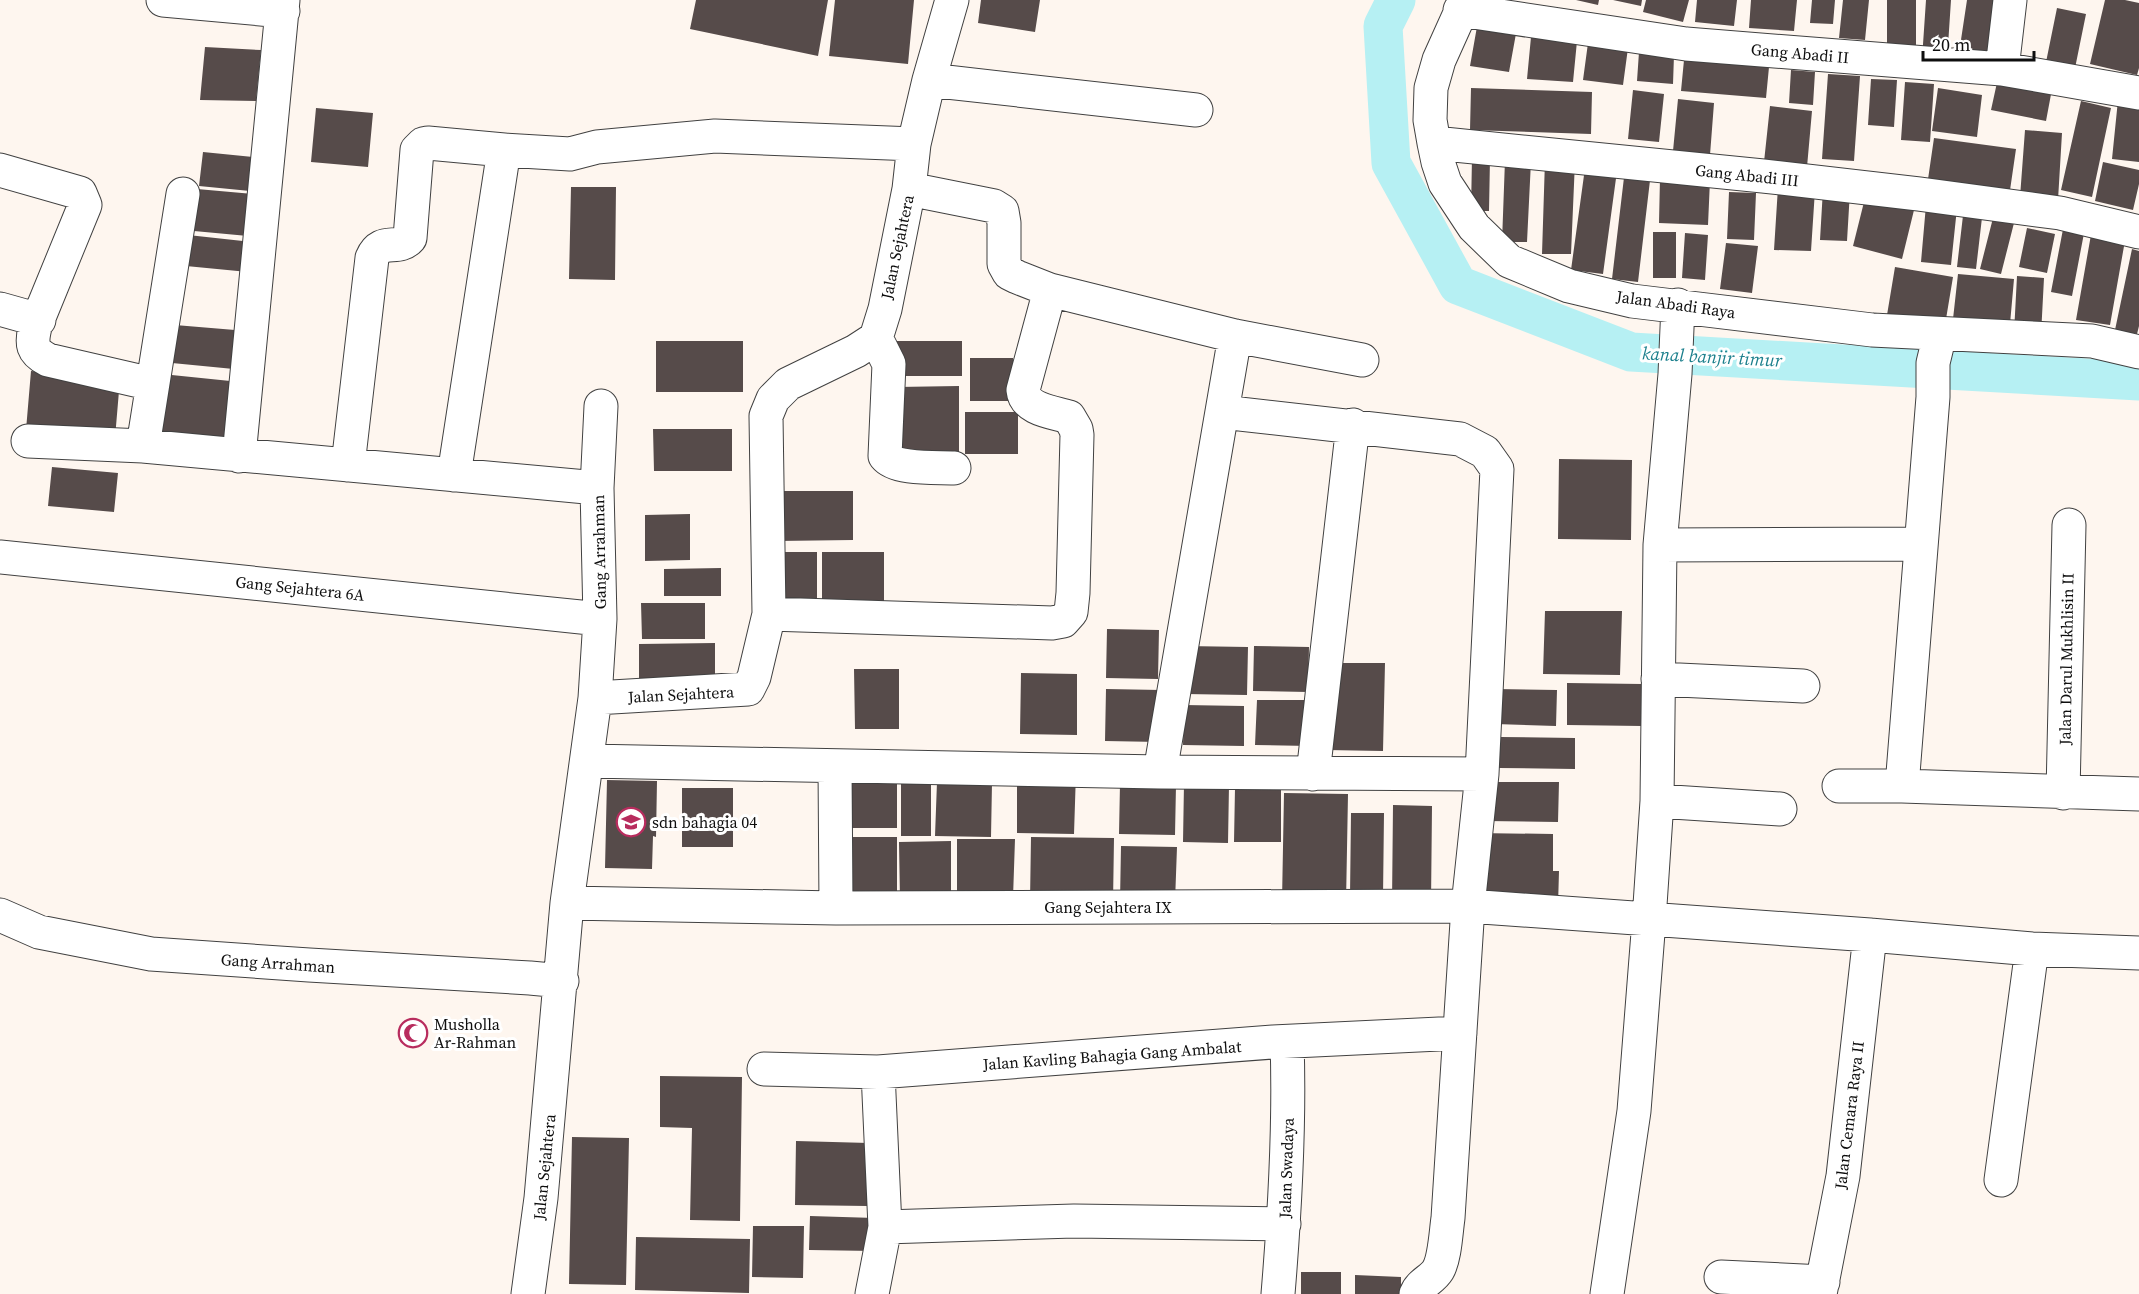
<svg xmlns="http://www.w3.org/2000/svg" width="2139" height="1294" viewBox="0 0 2139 1294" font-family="'Source Serif 4',serif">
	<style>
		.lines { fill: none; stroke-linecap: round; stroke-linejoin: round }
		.canal { stroke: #b6f0f3; stroke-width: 39 }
		.building { fill: #564b4a }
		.minor-casing { stroke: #414141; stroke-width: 35 }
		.minor { stroke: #fff; stroke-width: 33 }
		.labels { text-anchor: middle; stroke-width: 6; stroke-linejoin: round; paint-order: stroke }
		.street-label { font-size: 16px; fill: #0e0e0e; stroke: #fff }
		.poi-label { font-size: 16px; fill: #0e0e0e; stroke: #fff; text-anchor: start }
		.water-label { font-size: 18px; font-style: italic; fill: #1b7f8c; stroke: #fff }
	</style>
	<rect width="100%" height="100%" fill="#fef6ef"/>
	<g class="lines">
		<path class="canal" d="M1396,0L1383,26L1391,163L1458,285L1631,352L2139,381"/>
	</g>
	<path class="building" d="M696,0H828L818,56L690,29Z
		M835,0H914L908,64L829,56Z
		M981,0H1040L1035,32L978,23Z
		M1576,0H1599L1598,5Z
		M1613,0H1642L1641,6Z
		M1646,0H1689L1683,22L1643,12Z
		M1697,0H1737L1734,26L1695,22Z
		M1751,0H1797L1794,31L1749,28Z
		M1812,0H1835L1833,24L1810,23Z
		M1843,0H1869L1865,40L1839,38Z
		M1887,0H1916V53H1887Z
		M1926,0H1951L1947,61L1922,59Z
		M1967,0H1998L1990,58L1959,53Z
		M2105,0H2125L2139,3V68L2137,75L2090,64Z
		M2057,8L2086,14L2073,78L2044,72Z
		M1478,21L1517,28L1509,72L1470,66Z
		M1531,37L1577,41L1573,82L1527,79Z
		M1588,43L1628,48L1623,85L1583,80Z
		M205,47L261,50L256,101L200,100Z
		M1639,52L1674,55L1673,84L1637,81Z
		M1684,60L1769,67L1766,98L1681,91Z
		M1791,70L1815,72L1813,105L1789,103Z
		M1828,74L1860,76L1854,161L1822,159Z
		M1998,78L2052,89L2046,121L1991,110Z
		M1871,79L1897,80L1894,127L1868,125Z
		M1905,82L1934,84L1930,142L1901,140Z
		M1471,88L1592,92L1591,134L1470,130Z
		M1938,88L1982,95L1977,137L1932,131Z
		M1633,90L1664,94L1659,142L1628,139Z
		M1678,99L1714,103L1710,155L1673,151Z
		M2118,100L2139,101V162L2112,159Z
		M2081,101L2111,108L2092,197L2061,190Z
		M1770,106L1812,111L1807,167L1764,162Z
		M316,108L373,113L368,167L311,162Z
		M2025,130L2062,133L2058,200L2020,197Z
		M1934,138L2016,149L2008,204L1926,193Z
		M203,152L253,157L250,191L199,186Z
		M1472,157L1490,158L1489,211H1471Z
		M1505,160L1531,161L1527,242H1502Z
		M1545,160L1575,161L1571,254H1542Z
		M2103,162L2139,170V184L2133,210L2095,201Z
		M1585,168L1617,171L1603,274L1571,270Z
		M1625,169L1651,172L1638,282L1612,279Z
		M1660,178L1710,180L1708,225L1659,223Z
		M571,187H616L615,280L569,279Z
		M1778,187L1815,190L1811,251L1774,250Z
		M197,189L263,195L259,237L194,231Z
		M1823,189L1850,191L1847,241L1820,240Z
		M1729,192L1756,193L1754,240L1727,239Z
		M1866,194L1915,206L1902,259L1853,246Z
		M1926,205L1957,208L1951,265L1921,262Z
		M1964,207L1983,209L1976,269L1957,267Z
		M1993,218L2014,223L2001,274L1980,269Z
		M2064,224L2085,228L2072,296L2051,292Z
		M2027,228L2055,234L2047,273L2019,267Z
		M2092,229L2126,235L2110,325L2076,320Z
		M1653,232H1676V278H1653Z
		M1685,233L1708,235L1705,280L1682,278Z
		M188,235L252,242L248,272L186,266Z
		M1726,243L1758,246L1752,293L1720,289Z
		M2132,249L2139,251V326L2137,334L2115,330Z
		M1895,267L1953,277L1944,331L1886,321Z
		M1958,274L2014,279L2010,324L1953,319Z
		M2017,276L2044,278L2041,335L2014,333Z
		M175,325L247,331L244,370L172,363Z
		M656,341H743V392H656Z
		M897,341H962V376H897Z
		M970,358H1013V401H970Z
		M31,371L120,379L115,438L26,430Z
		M162,374L240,382L235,442L156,435Z
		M959,386V452L897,453V387Z
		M965,412H1018V454H965Z
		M653,429H732V471H654Z
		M1559,459L1632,460L1631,540L1558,539Z
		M52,467L118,473L114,512L48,506Z
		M777,491H853V540L777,541Z
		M690,514V560L645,561V515Z
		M776,552H817V606H776Z
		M822,552H884V607H822Z
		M721,568V596H664V569Z
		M641,603H705V639H642Z
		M1545,611H1622L1620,675L1543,674Z
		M1107,629L1159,630L1158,679L1106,678Z
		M715,643V679H639V644Z
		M1185,646L1248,647L1247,695L1185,694Z
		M1254,646L1309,647L1308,692L1253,691Z
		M1329,663H1385L1383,751L1327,750Z
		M854,669H899V729H855Z
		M1021,673L1077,674V735L1020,734Z
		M1567,683L1642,684V726L1567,725Z
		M1106,689L1161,690L1160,742L1105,741Z
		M1496,689L1557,690L1556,726L1495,724Z
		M1257,700H1311L1310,746L1255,745Z
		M1184,705L1244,706V746L1183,745Z
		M1500,737L1575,738V769L1499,768Z
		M1017,771L1076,772L1074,834L1017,833Z
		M842,774H897V828H842Z
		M607,780L657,781L656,837L653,836L652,869L605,868Z
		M937,782L992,783L991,837L935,836Z
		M1486,782H1559L1558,822L1486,821Z
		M901,783H931V836H901Z
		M1184,783L1229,785L1228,843L1183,842Z
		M1120,784L1176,785L1175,835L1119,834Z
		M682,788H733V847H682Z
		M1235,788L1281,790V842H1234Z
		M1284,793L1348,794L1346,903L1282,901Z
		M1393,805L1432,806L1431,903H1392Z
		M1351,813H1384L1383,897L1350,896Z
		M1476,833L1553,834V871H1559L1558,906L1477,905Z
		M845,837H897V893H845Z
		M1031,837L1114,838L1113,903L1030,901Z
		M957,839H1015L1013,898L957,897Z
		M951,841V900H900L899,842Z
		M1121,846L1177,847L1175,902L1120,901Z
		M660,1076L742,1077L740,1221L690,1220L692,1128L660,1127Z
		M572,1137L629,1138L626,1285L569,1284Z
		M796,1141L869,1143L867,1206L795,1205Z
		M810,1216L875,1218L874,1251L809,1250Z
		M753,1226H804L803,1278L752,1277Z
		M636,1237L750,1239L749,1293L635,1290Z
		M1301,1272H1341V1294H1301Z
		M1355,1275L1401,1277V1294H1355Z"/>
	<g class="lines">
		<g class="minor-casing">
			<path id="minor" d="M163,0L283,11
				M1466,0L1439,60L1431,88L1430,120L1434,143L1438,162L1445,183L1474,227L1509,261L1569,286L1632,301L1872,330L2092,341L2139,352
				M1460,10L1686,44L2002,69L2139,93
				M2002,69L2010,0
				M929,80L1196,110
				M1434,143L1763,176L1919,194L2060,213L2139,232
				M0,170L80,193L85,205L35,327C31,344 32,352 48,360L152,384
				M909,189L994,206L1002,211L1004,223V264L1009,273L1017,277L1050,290L1235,336L1362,360
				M0,309L39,320
				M1940,334L1933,363V397L1902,786L2139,794
				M876,338L889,364L885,456C896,470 936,467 954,468
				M1222,412L1460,439L1485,452L1497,469L1482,774L1468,906L1448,1218C1446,1231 1445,1258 1438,1270C1432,1280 1420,1283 1416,1294
				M28,441L143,446L597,488
				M143,446L183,194
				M239,456L283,0
				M348,465L372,258C381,236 398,252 410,238L417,150L423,144L428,143L504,150
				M454,475L504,150L570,154L597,147L715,136L914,144
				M1660,545L1921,544
				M0,557L600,619
				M769,614L1052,623L1063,621L1071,612L1073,593L1077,435L1076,429L1069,417C1053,412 1025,410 1023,390L1050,290
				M1658,679L1803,686
				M595,698L600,619L597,488L601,406
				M588,761L1160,772L1482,774
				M835,766L836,908
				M1160,772L1235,336
				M1313,774L1353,425
				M1839,786H1902
				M2063,793L2069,525
				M1657,801L1780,809
				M567,903L836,908L1468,906L1870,935L2032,949L2139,953
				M0,915L39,932L151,954L309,965L530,978L562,981
				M764,1069L878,1072L1273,1042L1460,1033
				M2001,1180L2032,949
				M885,1227L1074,1221L1284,1224
				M1721,1277L1823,1282
				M528,1294L541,1198L567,903L595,698L748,689L754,677L769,614L766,416L773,399L788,384L856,351L876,338L885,309L909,189L914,144L929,80L952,0
				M872,1294L885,1227L878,1072
				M1278,1294C1285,1210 1290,1126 1287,1042
				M1607,1294L1634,1111L1649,920L1657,801L1660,545L1675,374L1678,305
				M1820,1294L1843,1176L1870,935"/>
		</g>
		<use href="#minor" class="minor"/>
	</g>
	<defs>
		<g id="school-ring" transform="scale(1.5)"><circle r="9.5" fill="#fff" stroke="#b82c5e" stroke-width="1.5"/><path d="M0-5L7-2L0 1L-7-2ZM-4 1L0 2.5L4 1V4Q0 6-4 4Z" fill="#b82c5e"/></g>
		<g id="mosque-ring" transform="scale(1.5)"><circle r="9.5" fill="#fff" stroke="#b82c5e" stroke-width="1.5"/><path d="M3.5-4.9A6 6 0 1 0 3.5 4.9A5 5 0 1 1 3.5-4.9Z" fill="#b82c5e"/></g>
	</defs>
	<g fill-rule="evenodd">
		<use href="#school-ring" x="631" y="822"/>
		<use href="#mosque-ring" x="413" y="1033"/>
	</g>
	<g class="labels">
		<g class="street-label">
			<text transform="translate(1800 53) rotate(5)" y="6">Gang Abadi II</text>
			<text transform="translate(1747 175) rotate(6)" y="6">Gang Abadi III</text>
			<text transform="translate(897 247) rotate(-78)" y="6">Jalan Sejahtera</text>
			<text transform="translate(1676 304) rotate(8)" y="6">Jalan Abadi Raya</text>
			<text transform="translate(599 552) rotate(-91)" y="6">Gang Arrahman</text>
			<text transform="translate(300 588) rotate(6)" y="6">Gang Sejahtera 6A</text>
			<text transform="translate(2066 659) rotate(-89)" y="6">Jalan Darul Mukhlisin II</text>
			<text transform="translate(681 694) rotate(-3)" y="6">Jalan Sejahtera</text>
			<text x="1108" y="913">Gang Sejahtera IX</text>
			<text transform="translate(278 963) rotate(4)" y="6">Gang Arrahman</text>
			<text transform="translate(1112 1055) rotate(-4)" y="6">Jalan Kavling Bahagia Gang Ambalat</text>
			<text transform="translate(1849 1115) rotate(-83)" y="6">Jalan Cemara Raya II</text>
			<text transform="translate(544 1167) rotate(-84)" y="6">Jalan Sejahtera</text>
			<text transform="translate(1286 1168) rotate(-88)" y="6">Jalan Swadaya</text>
		</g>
		<g class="poi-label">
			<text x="652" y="828">sdn bahagia 04</text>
			<text x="434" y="1030">Musholla<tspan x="434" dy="18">Ar-Rahman</tspan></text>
		</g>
		<g class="water-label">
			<text transform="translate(1712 357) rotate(3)" y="6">kanal banjir timur</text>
		</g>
	</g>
	<path d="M1923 51v9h111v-9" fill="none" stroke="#0e0e0e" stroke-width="3"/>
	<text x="1932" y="51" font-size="18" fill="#0e0e0e" stroke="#ffffff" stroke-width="4.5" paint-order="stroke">20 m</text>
</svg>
